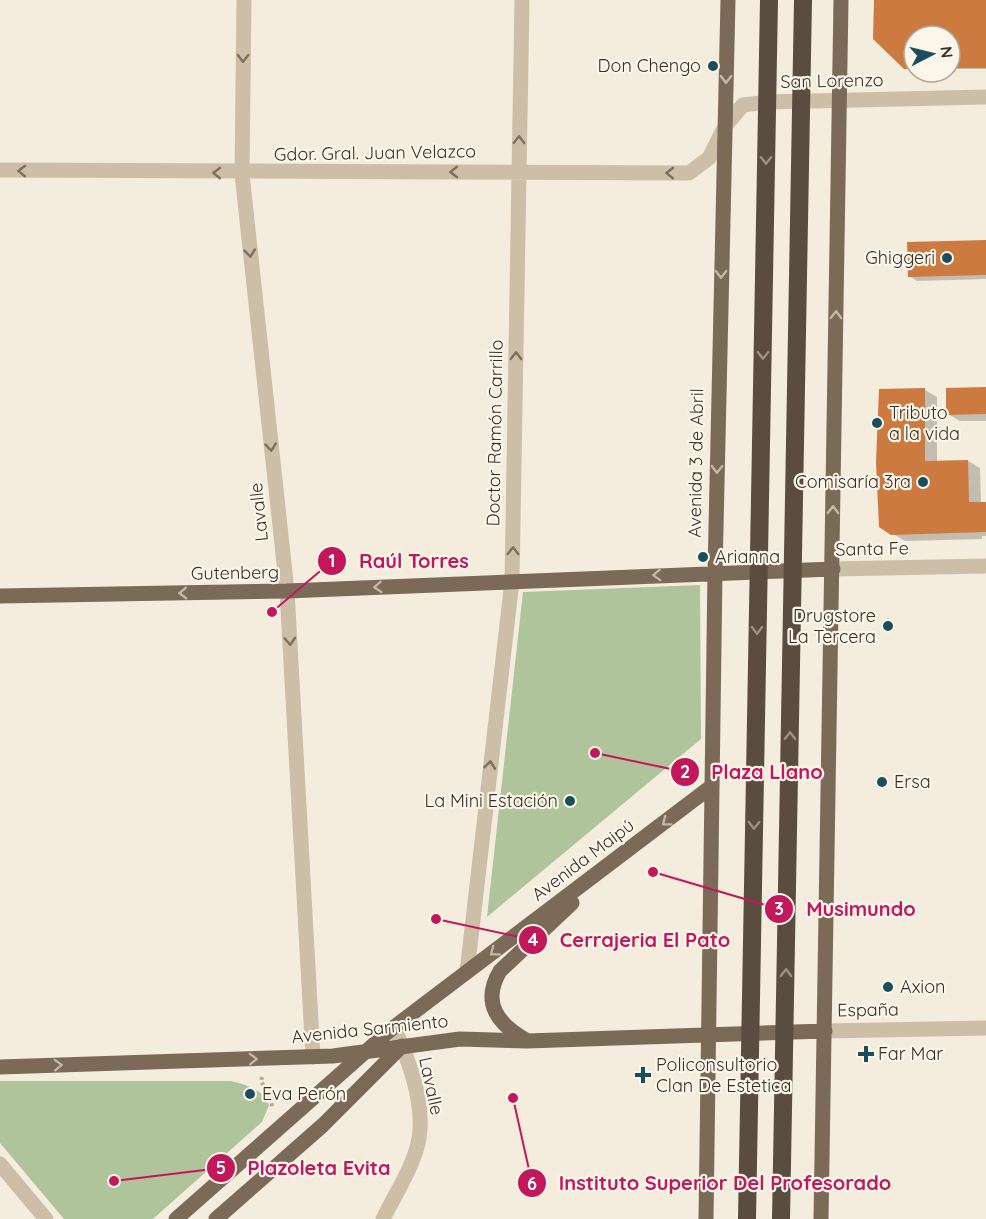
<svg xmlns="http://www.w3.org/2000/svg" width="986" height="1219" viewBox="0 0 986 1219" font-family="Quicksand,sans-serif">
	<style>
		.green { fill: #b0c49b }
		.shadow { fill: #0003 }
		.building { fill: #cd7a41 }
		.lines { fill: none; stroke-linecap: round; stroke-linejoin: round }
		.path { stroke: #b9a991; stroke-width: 4; stroke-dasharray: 3 3; stroke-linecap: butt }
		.minor { stroke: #cdbfa7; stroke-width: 15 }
		.major { stroke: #7c6a58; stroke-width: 15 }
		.highway { stroke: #5a4c3f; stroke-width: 18 }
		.oneway { stroke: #7c7061 }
		.oneway2 { stroke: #c2b7a8 }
		.oneway3 { stroke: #9a9083 }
		.poi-dot { fill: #1b4e5d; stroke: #fbf6e9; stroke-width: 2 }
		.labels { text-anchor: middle; stroke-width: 4.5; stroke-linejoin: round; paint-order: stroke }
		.poi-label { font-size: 18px; fill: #393028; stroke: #fbf6e9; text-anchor: start }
		.street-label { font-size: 18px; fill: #393028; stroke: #fbf6e9 }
		.leader { fill: none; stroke: #c2185b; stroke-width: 2 }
		.callout-dot { fill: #c2185b; stroke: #fbf6e9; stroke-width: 2 }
		.mark-label { font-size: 18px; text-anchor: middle; font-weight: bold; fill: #fff }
		.callout-label { font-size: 20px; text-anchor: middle; font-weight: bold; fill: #c2185b; stroke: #fbf6e9; stroke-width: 4.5; stroke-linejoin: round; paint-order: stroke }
	</style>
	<rect width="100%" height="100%" fill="#f4ecdc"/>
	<path class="green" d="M700,585L701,739L487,917L523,592Z
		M0,1081H231C247,1085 262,1089 269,1105L262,1122L153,1219H64L0,1143Z"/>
	<path class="shadow" d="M876,0H986V69H950V36H914V70L905,68Z
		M986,241V279L917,281L909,276Z
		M986,389V421H960L948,414Z
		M880,390H925L937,397V462L968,461L980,468L981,503H986V536H982V539L905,541L880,526Z"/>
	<path class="building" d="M874,0H986V68H950V36H914V69H904L873,39Z
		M986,240V275L908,277L907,242Z
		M986,387V414L946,415V388Z
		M925,388V461L968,460L969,502H986V532L891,535L879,527L876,462L879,389Z"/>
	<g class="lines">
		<path class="path" d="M262,1077L261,1082L271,1094L272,1107"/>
		<path class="minor" d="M244,0L242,174L287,591L313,1057
			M0,170C230,173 459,170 689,173L709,158L725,126L743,105L768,102L986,97
			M833,569L986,566
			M467,972L512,581L522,0
			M825,1031L986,1028
			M0,1164L46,1219
			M383,1219C396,1192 419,1159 420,1129C422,1095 408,1058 394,1027"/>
		<path class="major" d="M0,596L287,591L833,569
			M526,1040C498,1024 481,1003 500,971L572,903
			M0,1067L333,1056L460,1039L527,1041L825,1031
			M176,1219L389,1031L712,786
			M216,1219L323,1125L402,1046
			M706,1219L715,572L728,0
			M821,1219L841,0"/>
		<path class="highway" d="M747,1219L769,0
			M781,1219L803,0"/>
	</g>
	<defs><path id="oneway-chevron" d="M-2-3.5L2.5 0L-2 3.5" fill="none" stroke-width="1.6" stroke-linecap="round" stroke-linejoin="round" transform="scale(1.5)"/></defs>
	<g class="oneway">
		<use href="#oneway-chevron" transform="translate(243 58) rotate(91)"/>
		<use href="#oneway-chevron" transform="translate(519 140) rotate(-89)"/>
		<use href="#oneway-chevron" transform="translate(22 171) rotate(-179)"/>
		<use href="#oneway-chevron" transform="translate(454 172) rotate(179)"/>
		<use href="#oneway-chevron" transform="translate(217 173) rotate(-179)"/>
		<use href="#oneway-chevron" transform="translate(670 173) rotate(-179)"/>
		<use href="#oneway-chevron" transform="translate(250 253) rotate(84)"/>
		<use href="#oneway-chevron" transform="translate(516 356) rotate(-89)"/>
		<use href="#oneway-chevron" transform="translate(271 447) rotate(84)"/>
		<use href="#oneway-chevron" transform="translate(513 551) rotate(-89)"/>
		<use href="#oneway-chevron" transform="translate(290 641) rotate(87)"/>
		<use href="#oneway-chevron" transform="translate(490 765) rotate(-83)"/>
	</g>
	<g class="oneway2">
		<use href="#oneway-chevron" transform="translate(726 79) rotate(91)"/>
		<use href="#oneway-chevron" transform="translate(721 274) rotate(91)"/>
		<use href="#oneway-chevron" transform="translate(836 315) rotate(-89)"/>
		<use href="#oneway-chevron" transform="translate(717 469) rotate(91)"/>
		<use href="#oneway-chevron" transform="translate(833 510) rotate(-89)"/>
		<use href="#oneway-chevron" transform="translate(657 575) rotate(178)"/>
		<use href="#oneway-chevron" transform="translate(378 587) rotate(177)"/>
		<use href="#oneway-chevron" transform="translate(183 593) rotate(179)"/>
		<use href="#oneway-chevron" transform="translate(666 822) rotate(143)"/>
		<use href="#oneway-chevron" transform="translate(494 952) rotate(143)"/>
		<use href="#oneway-chevron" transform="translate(253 1059) rotate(-2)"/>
		<use href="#oneway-chevron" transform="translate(58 1065) rotate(-2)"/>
	</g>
	<g class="oneway3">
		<use href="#oneway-chevron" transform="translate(766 160) rotate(91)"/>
		<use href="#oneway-chevron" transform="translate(763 355) rotate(91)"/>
		<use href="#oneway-chevron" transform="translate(757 630) rotate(91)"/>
		<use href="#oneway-chevron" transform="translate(790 736) rotate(-89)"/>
		<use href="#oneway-chevron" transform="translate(754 825) rotate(91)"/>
		<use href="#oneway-chevron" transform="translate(786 973) rotate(-89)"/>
	</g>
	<g class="poi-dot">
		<circle cx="713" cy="66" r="6"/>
		<circle cx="947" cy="258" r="6"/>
		<circle cx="877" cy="423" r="6"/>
		<circle cx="923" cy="482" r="6"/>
		<circle cx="703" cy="557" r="6"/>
		<circle cx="888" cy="626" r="6"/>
		<circle cx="882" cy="782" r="6"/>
		<circle cx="570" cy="801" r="6"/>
		<circle cx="888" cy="987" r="6"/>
		<path d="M863 1045h6v6h6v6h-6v6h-6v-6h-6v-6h6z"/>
		<path d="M640 1066h6v6h6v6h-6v6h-6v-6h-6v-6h6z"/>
		<circle cx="250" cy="1094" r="6"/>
	</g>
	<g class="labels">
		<g class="poi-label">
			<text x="701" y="72" text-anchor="end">Don Chengo</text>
			<text x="935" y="264" text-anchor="end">Ghiggeri</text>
			<text x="889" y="419">Tributo<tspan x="889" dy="21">a la vida</tspan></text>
			<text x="911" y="488" text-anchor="end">Comisaría 3ra</text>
			<text x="715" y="563">Arianna</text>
			<text x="876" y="622" text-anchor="end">Drugstore<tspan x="876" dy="21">La Tercera</tspan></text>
			<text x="894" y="788">Ersa</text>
			<text x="558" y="807" text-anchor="end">La Mini Estación</text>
			<text x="900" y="993">Axion</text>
			<text x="878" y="1060">Far Mar</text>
			<text x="656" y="1071">Policonsultorio<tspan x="656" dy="21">Clan De Estetica</tspan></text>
			<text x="262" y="1100">Eva Perón</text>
		</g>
		<g class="street-label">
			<text transform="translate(832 81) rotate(-1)" y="6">San Lorenzo</text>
			<text transform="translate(375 153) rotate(-1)" y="6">Gdor. Gral. Juan Velazco</text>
			<text transform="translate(495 433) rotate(-89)" y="6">Doctor Ramón Carrillo</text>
			<text transform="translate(696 463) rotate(-89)" y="6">Avenida 3 de Abril</text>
			<text transform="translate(259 512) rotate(-96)" y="6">Lavalle</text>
			<text transform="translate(872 549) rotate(-1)" y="6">Santa Fe</text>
			<text transform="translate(235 573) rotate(-1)" y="6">Gutenberg</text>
			<text transform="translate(583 860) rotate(-37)" y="6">Avenida Maipú</text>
			<text transform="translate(868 1010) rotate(-1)" y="6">España</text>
			<text transform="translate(370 1029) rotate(-6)" y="6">Avenida Sarmiento</text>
			<text transform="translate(431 1086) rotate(78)" y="6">Lavalle</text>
		</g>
	</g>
	<path class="leader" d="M272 612L332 561M595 753L685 772M653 872L779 909M436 919L533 940M114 1181L221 1168M513 1098L532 1183"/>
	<g class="callout-dot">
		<circle cx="272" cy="612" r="6"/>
		<circle cx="595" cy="753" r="6"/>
		<circle cx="653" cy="872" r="6"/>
		<circle cx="436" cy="919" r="6"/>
		<circle cx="114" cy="1181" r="6"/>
		<circle cx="513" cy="1098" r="6"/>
		<circle cx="332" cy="561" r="15"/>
		<circle cx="685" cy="772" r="15"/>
		<circle cx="779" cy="909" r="15"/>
		<circle cx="533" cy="940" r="15"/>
		<circle cx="221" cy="1168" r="15"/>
		<circle cx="532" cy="1183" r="15"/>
	</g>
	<g class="mark-label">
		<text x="332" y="567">1</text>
		<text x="685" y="778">2</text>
		<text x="779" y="915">3</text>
		<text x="533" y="946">4</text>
		<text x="221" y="1174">5</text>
		<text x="532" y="1190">6</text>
	</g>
	<g class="callout-label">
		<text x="414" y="568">Raúl Torres</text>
		<text x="767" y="779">Plaza Llano</text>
		<text x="861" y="916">Musimundo</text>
		<text x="645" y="947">Cerrajeria El Pato</text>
		<text x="319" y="1175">Plazoleta Evita</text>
		<text x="725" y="1190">Instituto Superior Del Profesorado</text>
	</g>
	<g transform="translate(932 54) rotate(83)"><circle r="28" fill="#fbf6e9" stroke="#ada79c" stroke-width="1.5"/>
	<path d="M0-4.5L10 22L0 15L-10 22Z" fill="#1b4e5d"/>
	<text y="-9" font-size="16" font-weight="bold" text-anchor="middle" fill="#393028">N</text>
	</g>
</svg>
